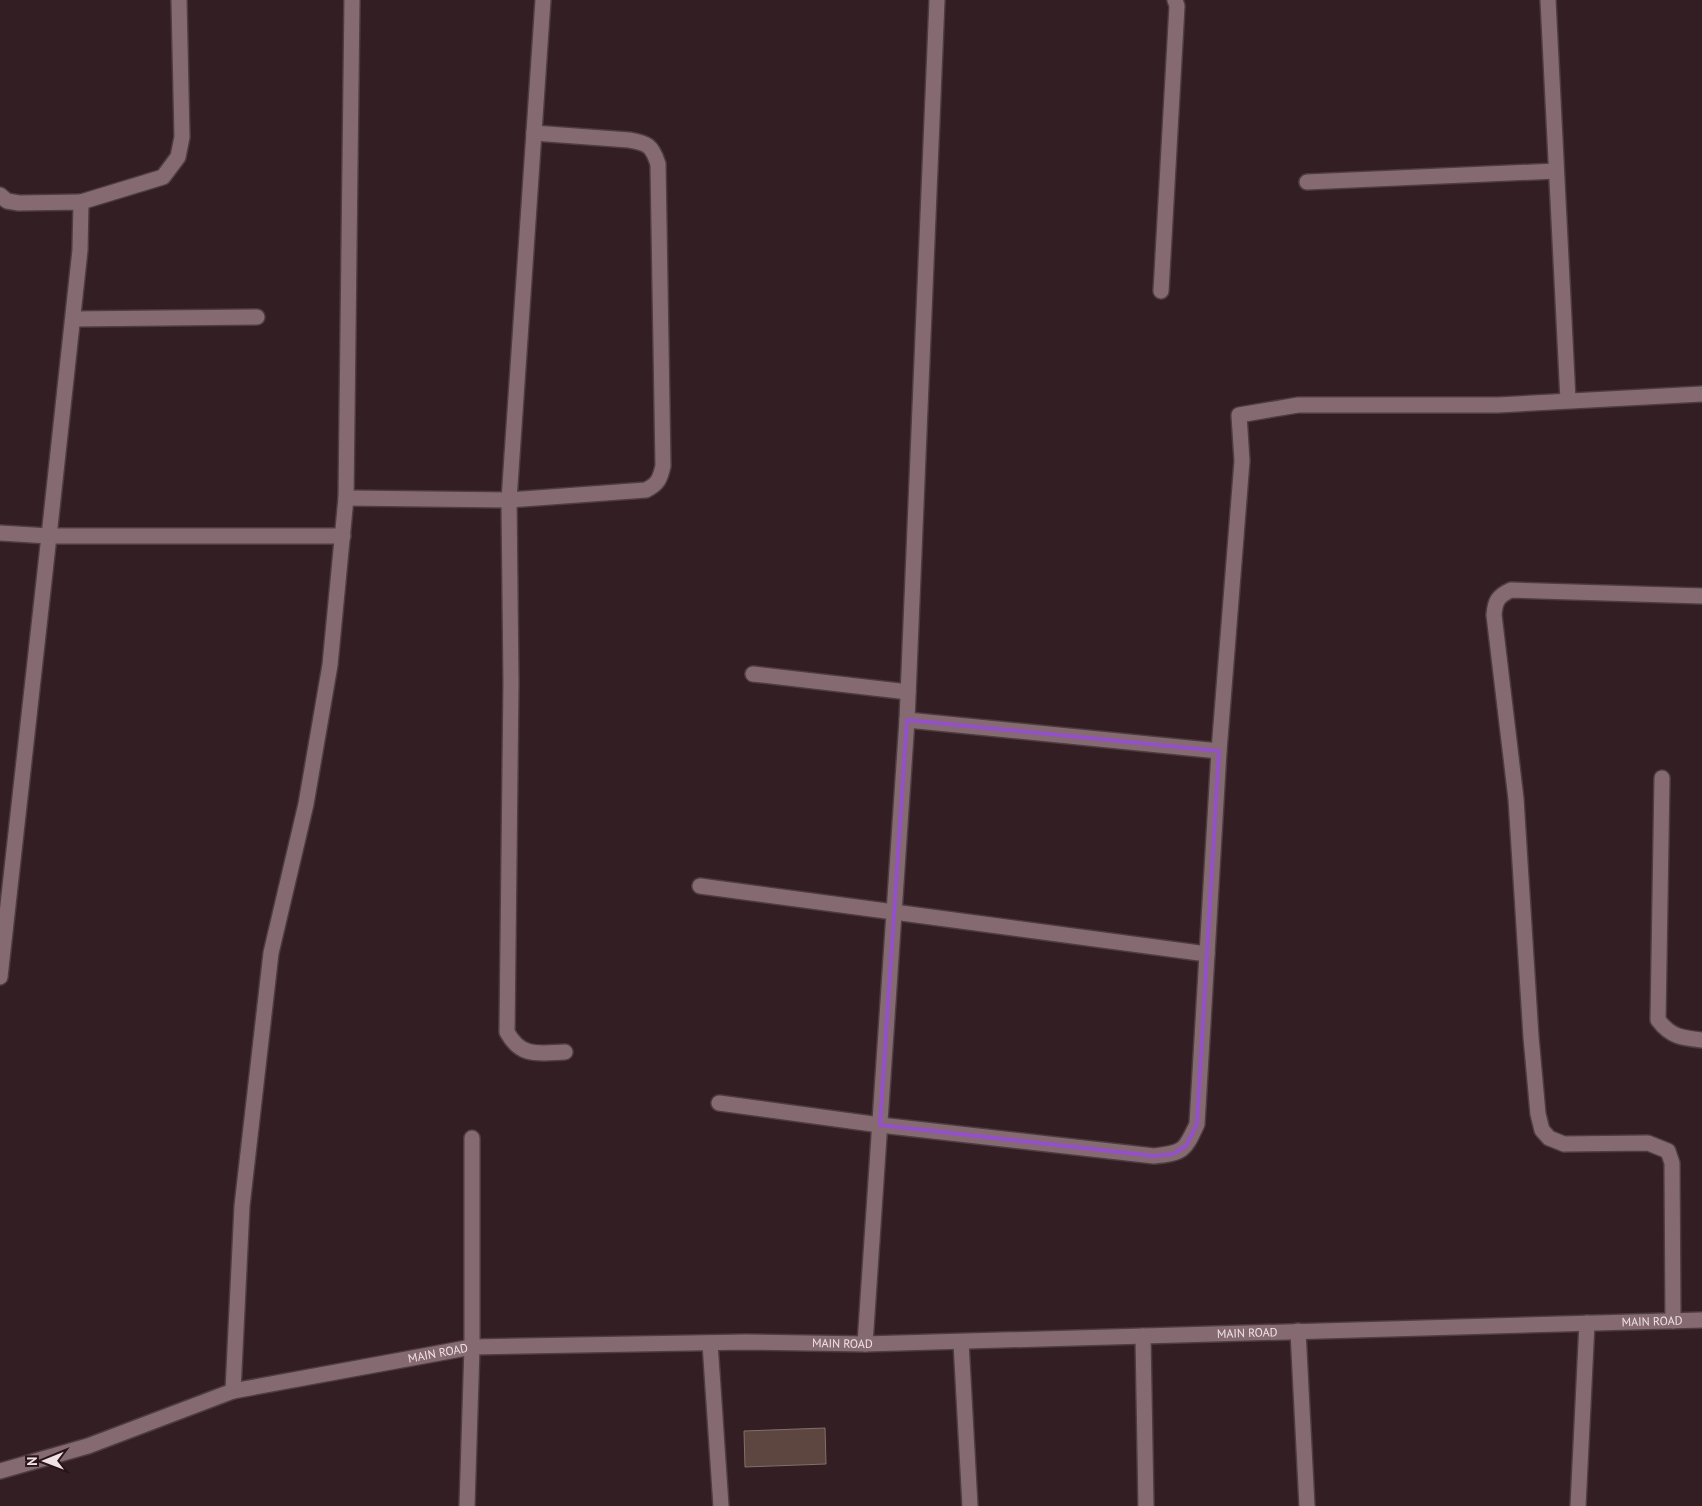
<svg xmlns="http://www.w3.org/2000/svg" width="1702" height="1506" viewBox="0 0 1702 1506" font-family="'PT Sans',sans-serif">
	<style>
		.building { fill: #5d4640; stroke: #876e68 }
		.lines { fill: none; stroke-linecap: round; stroke-linejoin: round }
		.street-casing { stroke: #4d3c40; stroke-width: 18 }
		.street { stroke: #856b71; stroke-width: 15 }
		.marked { fill: none; stroke: #9350c7; stroke-width: 4; stroke-linejoin: round }
		.labels { text-anchor: middle; stroke-width: 4; stroke-linejoin: round; paint-order: stroke }
		.street-label { font-size: 12px; fill: #f1e2e5; stroke: #28141a }
	</style>
	<rect width="100%" height="100%" fill="#331e23"/>
	<path class="building" d="M825,1428L826,1464L745,1467L744,1431Z"/>
	<g class="lines">
		<g class="street-casing">
			<g id="street">
				<path d="M1548,0L1568,400"/>
				<path d="M534,133L629,140C647,143 652,145 658,164L663,466C660,479 658,484 646,490L509,500L511,683L507,1032C521,1058 539,1053 565,1052"/>
				<path d="M1307,182L1556,171"/>
				<path d="M0,195L7,201L19,203L81,202L80,250L49,536L0,533"/>
				<path d="M81,202L163,177L178,157L182,137L179,0"/>
				<path d="M1161,291L1177,6L1175,0"/>
				<path d="M73,319L257,317"/>
				<path d="M346,498L509,500L543,0"/>
				<path d="M753,674L908,692"/>
				<path d="M907,720L1219,751"/>
				<path d="M1662,778L1658,1020C1671,1037 1682,1038 1702,1040"/>
				<path d="M700,886L1207,954"/>
				<path d="M0,977L49,536H343"/>
				<path d="M719,1103L880,1125L1154,1156C1184,1153 1185,1150 1197,1124L1219,751L1242,461L1239,415L1298,405H1498L1702,394"/>
				<path d="M1673,1321L1672,1163L1668,1151L1648,1143L1564,1144L1549,1138L1542,1130L1538,1114L1531,1037L1516,799L1494,615C1495,601 1498,596 1511,590L1702,596"/>
				<path d="M1298,1331L1307,1506"/>
				<path d="M1143,1336L1146,1506"/>
				<path d="M961,1342L970,1506"/>
				<path d="M710,1343L721,1506"/>
				<path d="M865,1344L907,720L937,0"/>
				<path d="M233,1391L242,1206L271,953L306,804L330,665L346,498L352,0"/>
				<path id="s1" d="M0,1471L88,1446L233,1391L472,1347L746,1342L865,1344L1702,1320"/>
				<path d="M467,1506L472,1347V1138"/>
				<path d="M1578,1506L1587,1323"/>
			</g>
		</g>
		<use href="#street" class="street"/>
	</g>
	<path class="marked" d="M907,720L1219,751L1197,1124L1186,1146L1173,1154L1154,1156L880,1125Z"/>
	<g class="labels">
		<g class="street-label">
			<text dy="4" stroke="none"><textPath href="#s1" startOffset="1670">MAIN ROAD</textPath></text>
			<text dy="4" stroke="none"><textPath href="#s1" startOffset="1265">MAIN ROAD</textPath></text>
			<text dy="4" stroke="none"><textPath href="#s1" startOffset="860">MAIN ROAD</textPath></text>
			<text dy="4" stroke="none"><textPath href="#s1" startOffset="455">MAIN ROAD</textPath></text>
		</g>
	</g>
	<g transform="translate(45 1461) rotate(269)" stroke="#28141a" stroke-width="4" paint-order="stroke">
	<path d="M0-4L9 19L0 12L-9 19Z" fill="#f1e2e5"/>
	<text y="-8" font-size="14" font-weight="bold" text-anchor="middle" fill="#f1e2e5">N</text>
	</g>
</svg>
